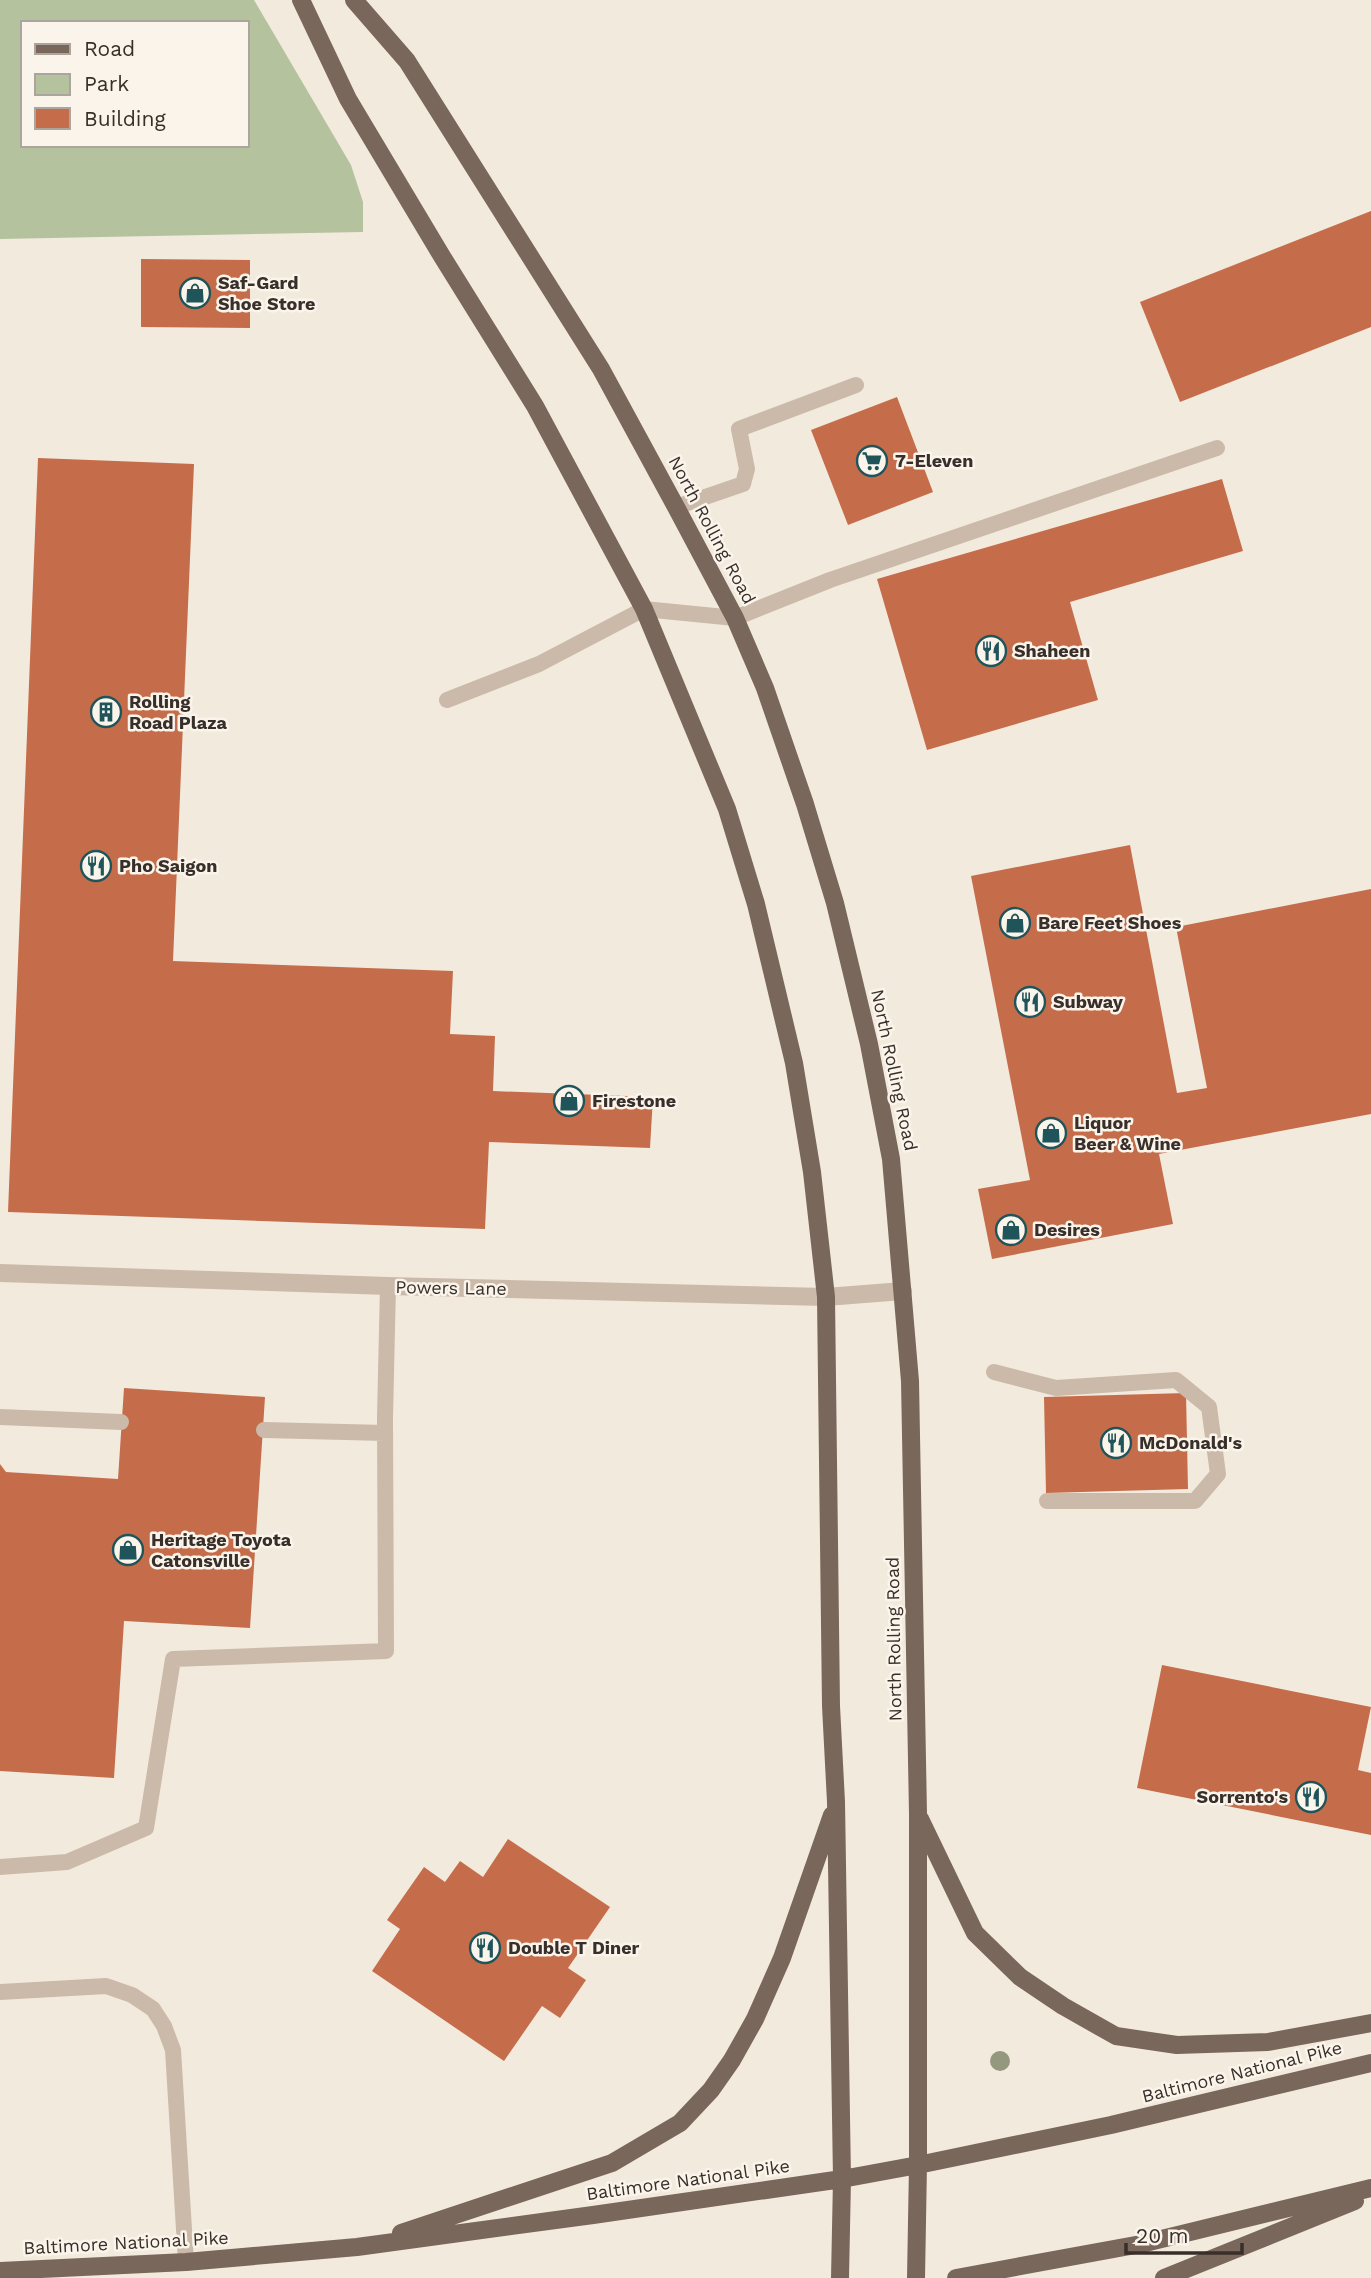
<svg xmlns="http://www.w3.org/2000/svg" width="1371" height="2278" viewBox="0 0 1371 2278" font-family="'Work Sans',sans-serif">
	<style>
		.green { fill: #b4c29e; fill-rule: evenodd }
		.building { fill: #c56d4a }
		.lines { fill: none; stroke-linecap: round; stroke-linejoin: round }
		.lane { stroke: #cbbaaa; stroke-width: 16 }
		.street { stroke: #cbbaaa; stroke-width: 18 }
		.primary { stroke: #7a675b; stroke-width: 18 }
		.tree { fill: #94997d }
		.labels { text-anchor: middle; stroke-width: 5; stroke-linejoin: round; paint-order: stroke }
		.poi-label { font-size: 18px; font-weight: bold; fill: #382f2a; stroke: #faf4eb; text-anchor: start }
		.street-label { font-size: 18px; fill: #382f2a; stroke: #faf4eb }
	</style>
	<rect width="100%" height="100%" fill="#f3eade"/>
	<path class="green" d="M0,0H254L351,165L363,202V232L0,239ZM23,23H247V145H23Z"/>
	<path class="building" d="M1371,211V327L1180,402L1140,302Z
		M141,259L250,260V328L141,327Z
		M897,397L933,492L848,525L811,430Z
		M38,458L194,464L173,961L453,971L450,1034L495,1036L493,1091L653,1097L650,1148L489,1142L485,1229L8,1212Z
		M1222,479L1243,551L1070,602L1098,700L927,750L877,579Z
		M1130,845L1177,1093L1207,1088L1176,927L1371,889V1114L1159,1154L1173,1224L992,1259L978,1189L1030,1180L971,876Z
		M124,1388L265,1397L250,1628L124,1621L114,1778L0,1771V1464L6,1472L118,1479Z
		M1186,1393L1188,1489L1046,1493L1044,1397Z
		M1162,1665L1371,1707L1358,1770L1371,1773V1835L1137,1788Z
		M508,1839L610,1907L568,1968L586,1980L560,2018L542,2006L504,2061L372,1971L400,1929L387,1920L424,1867L445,1882L460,1861L483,1877Z"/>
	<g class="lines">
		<path class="lane" d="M676,507L743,484L747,469L739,429L856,385
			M447,700L539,664L644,609L735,618L830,580L1217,448
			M994,1372L1056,1388L1176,1380L1209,1407L1218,1474L1195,1501H1047
			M0,1417L121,1422
			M264,1430L385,1433
			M0,1867L67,1862L146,1828L173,1659L386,1651L385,1417L388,1286
			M0,1992L106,1986L132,1995L153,2009L164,2026L173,2050L186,2262"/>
		<path class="street" d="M0,1273L388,1286L826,1297L903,1291"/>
		<path class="primary" d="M301,0L348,99L443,258L535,406L644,609L727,809L756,904L794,1063L812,1172L826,1297L831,1706L836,1802L842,2179L840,2278
			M354,0L407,61L601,369L676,507L735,618L765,688L805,804L835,903L869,1044L891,1159L910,1381L918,1814V2165L916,2278
			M920,1819L975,1933L1020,1977L1063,2006L1116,2036L1177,2045L1268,2042L1371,2023
			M401,2233L612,2163L680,2123L711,2090L732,2060L755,2019L782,1958L832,1815
			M0,2271L186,2262L357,2247L593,2215L842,2179L918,2165L1111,2125L1371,2063
			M956,2278L1141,2244L1371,2188
			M1164,2278L1355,2201"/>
	</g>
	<circle class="tree" cx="1000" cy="2061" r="10"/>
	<defs>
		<g id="shop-ring" transform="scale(1.575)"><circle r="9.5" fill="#faf4eb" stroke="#1f545a" stroke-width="1.5"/><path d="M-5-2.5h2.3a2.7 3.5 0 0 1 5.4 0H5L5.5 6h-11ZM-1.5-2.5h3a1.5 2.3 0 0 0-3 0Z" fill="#1f545a"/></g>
		<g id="supermarket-ring" transform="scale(1.575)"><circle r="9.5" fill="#faf4eb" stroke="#1f545a" stroke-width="1.5"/><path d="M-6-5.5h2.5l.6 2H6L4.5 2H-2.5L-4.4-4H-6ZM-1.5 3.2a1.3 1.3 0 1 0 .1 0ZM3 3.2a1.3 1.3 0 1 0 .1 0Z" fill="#1f545a"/></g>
		<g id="restaurant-ring" transform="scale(1.575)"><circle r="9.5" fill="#faf4eb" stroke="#1f545a" stroke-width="1.5"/><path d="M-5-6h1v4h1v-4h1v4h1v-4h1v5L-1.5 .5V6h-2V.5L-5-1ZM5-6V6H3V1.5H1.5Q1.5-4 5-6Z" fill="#1f545a"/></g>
		<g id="building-ring" transform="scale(1.575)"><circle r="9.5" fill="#faf4eb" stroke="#1f545a" stroke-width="1.5"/><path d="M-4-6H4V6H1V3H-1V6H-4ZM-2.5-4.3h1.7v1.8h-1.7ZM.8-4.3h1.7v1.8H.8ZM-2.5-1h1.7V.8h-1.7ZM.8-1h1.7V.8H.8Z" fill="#1f545a"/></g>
	</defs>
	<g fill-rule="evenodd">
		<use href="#shop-ring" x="195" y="293"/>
		<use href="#supermarket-ring" x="872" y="461"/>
		<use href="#restaurant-ring" x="991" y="651"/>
		<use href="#building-ring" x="106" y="712"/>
		<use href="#restaurant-ring" x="96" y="866"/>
		<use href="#shop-ring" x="1015" y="923"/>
		<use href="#restaurant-ring" x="1030" y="1002"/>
		<use href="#shop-ring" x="569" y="1101"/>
		<use href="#shop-ring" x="1051" y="1133"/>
		<use href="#shop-ring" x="1011" y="1230"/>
		<use href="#restaurant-ring" x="1116" y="1443"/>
		<use href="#shop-ring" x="128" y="1550"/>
		<use href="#restaurant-ring" x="1311" y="1797"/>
		<use href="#restaurant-ring" x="485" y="1948"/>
	</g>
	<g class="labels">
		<g class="poi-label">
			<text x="218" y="289">Saf-Gard<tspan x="218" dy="21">Shoe Store</tspan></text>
			<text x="895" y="467">7-Eleven</text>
			<text x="1014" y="657">Shaheen</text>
			<text x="129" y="708">Rolling<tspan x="129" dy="21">Road Plaza</tspan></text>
			<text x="119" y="872">Pho Saigon</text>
			<text x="1038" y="929">Bare Feet Shoes</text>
			<text x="1053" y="1008">Subway</text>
			<text x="592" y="1107">Firestone</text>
			<text x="1074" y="1129">Liquor<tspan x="1074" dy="21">Beer &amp; Wine</tspan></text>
			<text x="1034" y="1236">Desires</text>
			<text x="1139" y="1449">McDonald's</text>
			<text x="151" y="1546">Heritage Toyota<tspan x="151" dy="21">Catonsville</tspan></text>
			<text x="1288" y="1803" text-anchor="end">Sorrento's</text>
			<text x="508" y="1954">Double T Diner</text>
		</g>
		<g class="street-label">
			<text transform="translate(712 530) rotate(62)" y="6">North Rolling Road</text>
			<text transform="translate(894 1070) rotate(78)" y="6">North Rolling Road</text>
			<text transform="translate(451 1288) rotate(1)" y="6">Powers Lane</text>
			<text transform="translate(894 1639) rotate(-91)" y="6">North Rolling Road</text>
			<text transform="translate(1242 2072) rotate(-14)" y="6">Baltimore National Pike</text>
			<text transform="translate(688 2180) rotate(-8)" y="6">Baltimore National Pike</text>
			<text transform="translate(126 2243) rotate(-3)" y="6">Baltimore National Pike</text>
		</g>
	</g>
	<rect x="21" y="21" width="228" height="126" fill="#faf4eb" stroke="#aca59e" stroke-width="2"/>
	<rect x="35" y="44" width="35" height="10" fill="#7a675b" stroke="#aca59e" stroke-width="2"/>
	<text x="84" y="56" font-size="21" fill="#382f2a">Road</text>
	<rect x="35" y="74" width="35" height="21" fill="#b4c29e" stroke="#aca59e" stroke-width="2"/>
	<text x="84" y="91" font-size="21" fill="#382f2a">Park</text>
	<rect x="35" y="108" width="35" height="21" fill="#c56d4a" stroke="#aca59e" stroke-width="2"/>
	<text x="84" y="126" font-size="21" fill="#382f2a">Building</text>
	<path d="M1126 2243v10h116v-10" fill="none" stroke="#382f2a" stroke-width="3.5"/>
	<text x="1136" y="2243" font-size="21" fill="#382f2a" stroke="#faf4eb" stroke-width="5" paint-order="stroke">20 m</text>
</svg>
